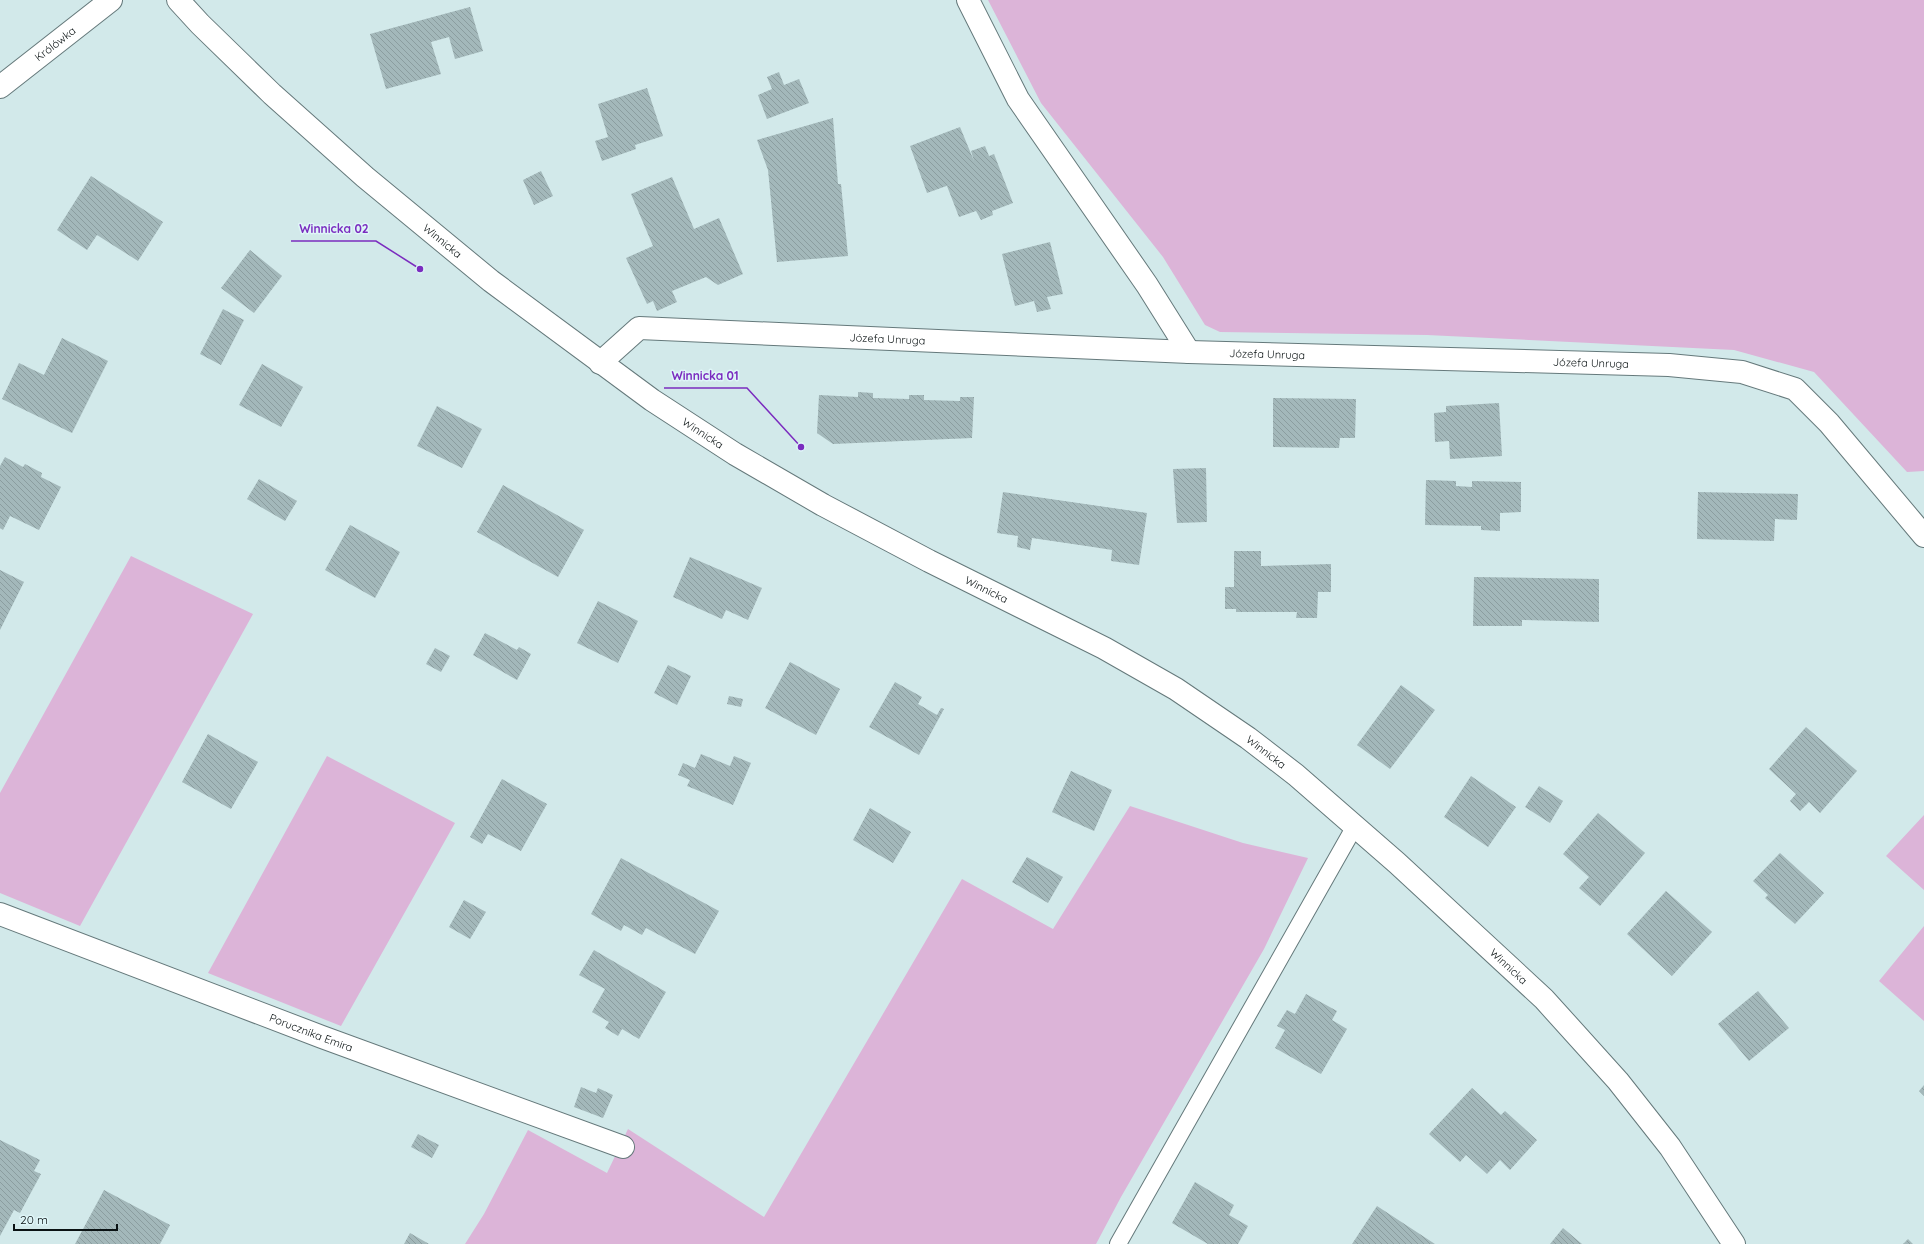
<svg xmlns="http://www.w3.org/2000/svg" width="1924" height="1244" viewBox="0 0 1924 1244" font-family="Quicksand,sans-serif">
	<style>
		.green { fill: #dcb4d8 }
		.building { fill: url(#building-back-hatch) }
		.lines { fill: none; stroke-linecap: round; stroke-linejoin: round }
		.lane-casing { stroke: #65797b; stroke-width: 18 }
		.street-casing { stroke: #65797b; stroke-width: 24 }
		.secondary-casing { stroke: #65797b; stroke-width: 24 }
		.lane { stroke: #fff; stroke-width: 16 }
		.street { stroke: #fff; stroke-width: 22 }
		.secondary { stroke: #fff; stroke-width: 22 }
		.labels { text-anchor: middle; stroke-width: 3; stroke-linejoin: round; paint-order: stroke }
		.street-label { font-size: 11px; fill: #0a1213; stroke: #dff6f8 }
		.leader { fill: none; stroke: #7b2cbf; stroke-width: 1.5 }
		.callout-dot { fill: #7b2cbf; stroke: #dff6f8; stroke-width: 1.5 }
		.callout-label { font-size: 12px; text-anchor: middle; font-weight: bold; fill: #7b2cbf; stroke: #dff6f8; stroke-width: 3; stroke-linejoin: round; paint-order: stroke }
	</style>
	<defs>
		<pattern id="building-back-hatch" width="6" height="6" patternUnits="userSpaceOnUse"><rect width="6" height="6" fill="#a3b8ba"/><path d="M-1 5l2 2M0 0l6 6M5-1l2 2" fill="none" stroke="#8b9d9f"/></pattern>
	</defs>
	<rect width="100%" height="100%" fill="#d2e9ea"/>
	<path class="green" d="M988,0H1924V471L1907,472L1814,372L1734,350L1427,335L1220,332L1205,325L1163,257L1041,103Z
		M131,556L253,614L80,926L0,893V793Z
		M327,756L455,823L341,1026L208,973Z
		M1130,806L1243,843L1308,858L1264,949L1121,1197L1096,1244H465L484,1214L528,1130L607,1173L628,1129L764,1217L962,879L1053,929Z
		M1924,815V890L1886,856Z
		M1924,926V1021L1879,981Z"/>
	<path class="building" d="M470,7L483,51L455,59L449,37L431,42L441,74L386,89L370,34Z
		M779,72L784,85L799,79L809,103L767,119L758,95L772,89L767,77Z
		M647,88L663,136L635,145L636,149L602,161L595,141L608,137L598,104Z
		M833,118L838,184H841L848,256L777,262L768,170L757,140Z
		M960,127L974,161L971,151L985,146L989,156L994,154L1013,203L992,211L993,215L981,220L976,211L959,217L947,186L952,184L927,193L910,146Z
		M541,171L553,196L534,205L523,180Z
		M91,176L163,222L138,261L97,235L87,250L57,230Z
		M672,177L694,229L719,218L743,274L718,285L706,277L672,291L677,302L657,311L653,301L647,304L626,258L653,246L631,194Z
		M1050,242L1063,294L1047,297L1051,309L1037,312L1034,301L1015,306L1002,254Z
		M250,250L282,276L254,313L221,288Z
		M223,309L244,320L221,365L200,354Z
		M62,338L108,361L72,433L2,399L19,363L44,375Z
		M262,364L303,387L281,427L239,405Z
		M858,392L873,393V398L909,399V395H924V400L960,401V397H974L972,438L833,444L817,433L819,395L858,397Z
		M1273,398L1356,399L1355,438H1340L1339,448L1273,447Z
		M1499,403L1502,456L1450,459L1449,441L1435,442L1434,413L1446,412V406Z
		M437,406L482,429L462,468L417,446Z
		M5,457L23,467L25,464L42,473L41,477L61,487L39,530L10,516L3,530L0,528V466Z
		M1206,468L1207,522L1177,523L1173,469Z
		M259,479L297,501L285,521L247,499Z
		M1426,480L1456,481V486L1472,487V481L1521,482V512L1500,513V531L1481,530V526L1425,525Z
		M503,485L584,530L558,577L477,532Z
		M1003,492L1147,513L1139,565L1111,561L1112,550L1093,547L1032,538L1030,550L1017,547L1018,536L997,533Z
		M1698,492L1798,494L1797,520L1775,519L1774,541L1697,539Z
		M350,525L400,552L375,598L325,570Z
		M1234,551H1261V566L1331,564V592H1318L1317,618H1296L1297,612H1236V609H1225V587H1234Z
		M690,557L762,588L748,620L726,610L722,619L673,597Z
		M0,570L24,582L0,630Z
		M1474,577L1599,579V622L1522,620V626H1473Z
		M598,601L638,621L618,663L577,643Z
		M485,633L517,650L519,647L531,654L517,680L473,655Z
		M435,648L450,656L441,672L426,664Z
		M790,662L840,689L816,735L765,708Z
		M668,665L691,676L677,705L654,693Z
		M895,682L922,697L918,704L937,715L941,708L944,709L919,755L869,727Z
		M1401,685L1435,710L1390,769L1357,745Z
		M729,696L743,699L741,707L727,704Z
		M1806,727L1857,771L1820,813L1809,802L1800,811L1790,801L1796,794L1769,769Z
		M208,734L258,762L231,809L182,782Z
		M701,754L730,766L734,756L751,763L733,805L687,786L690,780L678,775L683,763L695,768Z
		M1071,771L1112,790L1094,831L1052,812Z
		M1471,776L1516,807L1488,847L1444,817Z
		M502,779L547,804L521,851L488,834L482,844L470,837Z
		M1539,786L1563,801L1550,823L1525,807Z
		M870,808L911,832L893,863L853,840Z
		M1598,813L1645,853L1600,906L1579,888L1589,877L1563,854Z
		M1780,853L1824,893L1795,924L1765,898L1768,895L1753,881Z
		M1027,857L1063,877L1048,903L1012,882Z
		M621,858L719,911L695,954L646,928L642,935L624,925L621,931L591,914Z
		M1666,891L1712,932L1672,976L1627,934Z
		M464,900L486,912L470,939L449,927Z
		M594,950L666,992L639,1039L622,1029L618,1036L605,1028L609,1022L592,1012L605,989L579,975Z
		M1758,991L1789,1028L1749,1061L1718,1024Z
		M1306,994L1337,1011L1332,1020L1347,1029L1321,1074L1275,1048L1285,1030L1277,1026L1287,1010L1295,1014Z
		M1924,1085V1096L1919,1091Z
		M581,1087L596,1093L598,1088L613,1095L603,1118L574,1107Z
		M1472,1088L1501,1115L1505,1111L1537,1140L1510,1170L1500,1160L1487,1174L1466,1155L1460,1162L1429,1134Z
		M418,1134L439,1145L432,1158L411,1147Z
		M0,1140L40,1160L34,1171L41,1174L20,1213L14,1210L0,1236Z
		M1195,1182L1234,1205L1229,1215L1248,1226L1238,1244H1208L1172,1223Z
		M104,1190L170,1225L160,1244H75Z
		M1377,1206L1435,1244H1352Z
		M1563,1228L1582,1244H1550Z
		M410,1233L429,1244H404Z
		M1908,1239L1913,1244H1903Z"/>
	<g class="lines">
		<g class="lane-casing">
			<path id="lane" d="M1118,1244L1355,826"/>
		</g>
		<g class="street-casing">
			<g id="street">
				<path d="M968,0L1018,99L1147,285L1189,352"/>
				<path id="s1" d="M0,87L111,0"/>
				<path id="s2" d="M600,363L639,328L1189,352L1669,365L1742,372L1795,389L1829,423L1924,536"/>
				<path id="s3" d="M0,914L322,1037L623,1147"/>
			</g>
		</g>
		<g class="secondary-casing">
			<g id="secondary">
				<path id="s4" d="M178,0L200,24L272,94L365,177L491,281L652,400L735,454L823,505L929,561L1104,648L1176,689L1248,738L1296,775L1397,863L1544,999L1618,1081L1670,1147L1734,1244"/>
			</g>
		</g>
		<use href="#lane" class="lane"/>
		<use href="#street" class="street"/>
		<use href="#secondary" class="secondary"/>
	</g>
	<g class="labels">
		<g class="street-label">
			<text dy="4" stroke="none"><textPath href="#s1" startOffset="70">Królówka</textPath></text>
			<text dy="4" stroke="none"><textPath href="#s4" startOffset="358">Winnicka</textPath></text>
			<text dy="4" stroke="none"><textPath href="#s2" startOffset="301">Józefa Unruga</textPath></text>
			<text dy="4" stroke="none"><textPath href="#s2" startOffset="681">Józefa Unruga</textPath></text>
			<text dy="4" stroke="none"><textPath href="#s2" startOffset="1005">Józefa Unruga</textPath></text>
			<text dy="4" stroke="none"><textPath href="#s4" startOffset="682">Winnicka</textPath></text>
			<text dy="4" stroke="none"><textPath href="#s4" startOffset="1006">Winnicka</textPath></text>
			<text dy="4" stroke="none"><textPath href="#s4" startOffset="1330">Winnicka</textPath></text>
			<text dy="4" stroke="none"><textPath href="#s4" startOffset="1654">Winnicka</textPath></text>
			<text dy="4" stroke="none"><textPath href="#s3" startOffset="333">Porucznika Emira</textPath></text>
		</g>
	</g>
	<path class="leader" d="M420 269L376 241H291M801 447L747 388H664"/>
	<g class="callout-dot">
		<circle cx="420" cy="269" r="4"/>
		<circle cx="801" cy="447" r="4"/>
	</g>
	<g class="callout-label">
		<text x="334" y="233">Winnicka 02</text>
		<text x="705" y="380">Winnicka 01</text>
	</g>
	<path d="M14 1224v6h103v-6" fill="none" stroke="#0a1213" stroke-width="2"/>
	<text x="20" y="1224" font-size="12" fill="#0a1213" stroke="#dff6f8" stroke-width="3" paint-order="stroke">20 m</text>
</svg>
